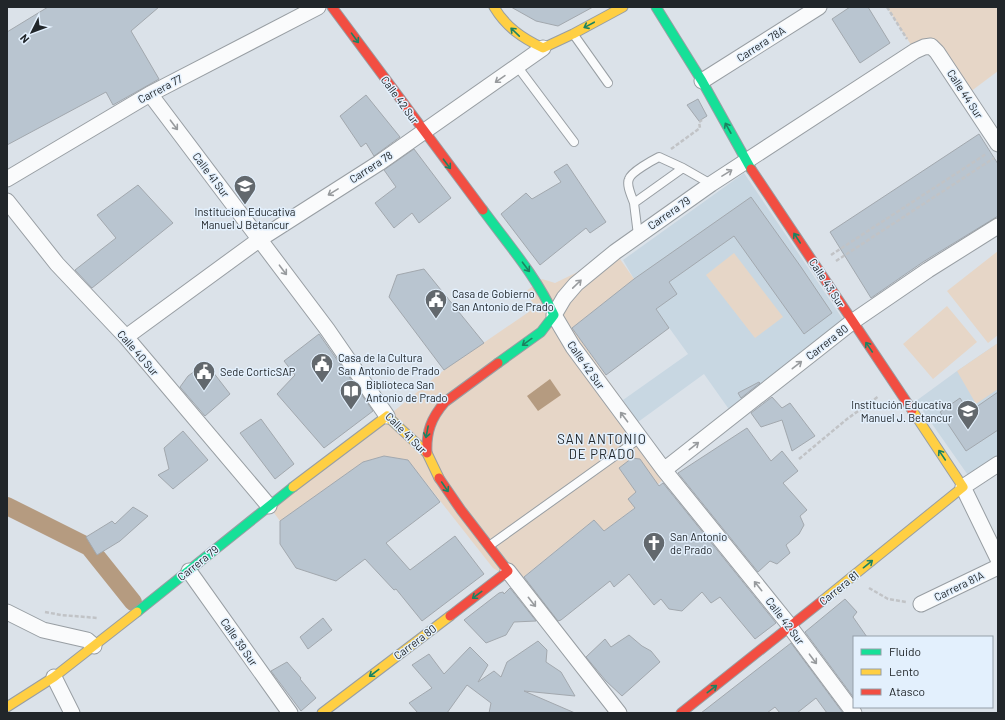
<svg xmlns="http://www.w3.org/2000/svg" width="1005" height="720" viewBox="0 0 1005 720" font-family="Barlow,sans-serif">
	<style>
		.built { fill: #c8d7e2 }
		.green { fill: #e6d6c7 }
		.water { fill: #b59b80 }
		.lines { fill: none; stroke-linecap: round; stroke-linejoin: round }
		.canal { stroke: #b59b80; stroke-width: 18 }
		.building { fill: #b9c5d0; stroke: #a2a8ae }
		.lane-casing { stroke: #989ea3; stroke-width: 10 }
		.street-casing { stroke: #989ea3; stroke-width: 17 }
		.fast-casing { stroke: #989ea3; stroke-width: 11 }
		.slow-casing { stroke: #989ea3; stroke-width: 11 }
		.jam-casing { stroke: #989ea3; stroke-width: 11 }
		.path { stroke: #c1c3c6; stroke-width: 2.5; stroke-dasharray: 4 2; stroke-linecap: butt }
		.lane { stroke: #fafbfc; stroke-width: 8 }
		.street { stroke: #fafbfc; stroke-width: 15 }
		.fast { stroke: #16e098; stroke-width: 9 }
		.slow { stroke: #ffcf43; stroke-width: 9 }
		.jam { stroke: #f24e42; stroke-width: 9 }
		.oneway { stroke: #1c8361 }
		.oneway2 { stroke: #989b9e }
		.labels { text-anchor: middle; stroke-width: 3; stroke-linejoin: round; paint-order: stroke }
		.street-label { font-size: 11px; fill: #21262a; stroke: #e3f0fd }
		.poi-label { font-size: 11px; fill: #21262a; stroke: #e3f0fd; text-anchor: start }
		.quarter-label { font-size: 13px; letter-spacing: 1px; fill: #21262a; stroke: #e3f0fd }
	</style>
	<rect width="100%" height="100%" fill="#dbe2e9"/>
	<path class="built" d="M744,173L844,321L733,415L704,374L638,422L623,400L688,354L634,279L623,260Z
		M998,343V461L970,478L916,401L957,371Z"/>
	<path class="green" d="M887,7H998V71L966,95L937,52L915,51Z
		M613,249L634,279L572,328L664,460V479L636,503L633,509L604,531L594,520L517,582L493,568L408,460L384,456L363,462L280,521L269,506L393,412L444,370L536,307L525,292L542,279L555,283L590,266Z
		M998,251V335L988,343L947,291Z
		M734,253L783,317L755,338L706,275Z
		M947,306L977,342L933,379L903,344Z
		M998,343V389L976,404L957,371Z"/>
	<path class="water" d="M550,379L561,395L538,411L527,396Z"/>
	<g class="lines">
		<path class="canal" d="M7,506L89,547L133,602"/>
	</g>
	<path class="building" d="M48,7H159L131,31L159,79L113,105L106,92L7,145V32Z
		M511,7H593L558,26L536,21Z
		M850,7H868L890,43L860,63L832,19Z
		M366,95L400,137L374,156L366,143L361,147L340,116Z
		M698,99L707,116L699,121L687,105Z
		M979,134L998,164V216L923,262L871,298L830,232Z
		M414,149L451,198L419,223L412,213L394,228L375,203L396,187L384,170Z
		M567,164L606,222L590,233L586,228L540,265L501,214L526,193L532,199L561,182L554,172Z
		M138,185L173,223L92,288L75,270L116,238L97,215Z
		M751,197L801,267L832,313L804,334L734,236L669,282L677,294L656,309L669,328L606,375L572,328L634,279Z
		M424,269L484,343L444,370L389,297L397,275Z
		M319,334L373,411L324,448L277,394L295,375L284,361Z
		M206,363L230,394L205,416L180,387L188,376Z
		M759,382L760,383L741,398L738,393Z
		M998,392V430L966,451L940,412L960,398L969,412Z
		M772,397L782,408L790,403L815,436L792,451L782,420L761,427L751,413Z
		M261,419L294,464L275,479L240,433Z
		M747,428L771,461L782,451L798,471L783,483L807,510L800,516L804,525L799,534L786,545L790,553L777,564L770,561L758,572L678,473Z
		M183,431L208,460L173,489L158,475L169,469L164,448Z
		M384,456L408,460L440,502L386,543L410,570L455,536L484,574L422,621L396,589L394,590L365,559L336,581L296,568L280,544V521L363,462Z
		M632,458L640,459L659,486L663,483L776,623L755,639L720,597L711,603L702,592L682,611L669,609L661,599L654,605L629,574L614,587L610,581L561,620L558,621L524,577L594,520L604,531L635,508L628,499L636,492L619,468Z
		M133,507L148,516L120,541L97,555L86,537L112,521L115,524Z
		M510,588L536,621L514,622L506,635L486,643L464,620L499,593L503,592L504,594Z
		M845,599L857,612L853,617L867,637H854V698L805,632Z
		M323,618L332,630L308,649L300,637Z
		M629,635L642,646L651,651L660,662L622,696L606,681L586,657L605,639L611,647Z
		M538,641L547,650L546,662L561,672L575,696L524,691L575,713H489L491,703L467,685L447,713H418L409,703L432,688L412,665L429,654L444,674L470,647L488,665L478,682L494,671L501,677L507,662Z
		M791,643L843,713H827L816,698L797,713H780L775,707L767,713H701Z
		M287,662L301,678L300,679L316,698L301,711L271,671Z"/>
	<g class="lines">
		<g class="lane-casing">
			<path id="lane" d="M574,35L608,83
				M517,66L574,142
				M634,203C632,197 626,185 629,179C631,172 653,160 659,157L683,168
				M638,235L634,203L683,168L711,184
				M489,546L640,438"/>
		</g>
		<g class="street-casing">
			<path id="street" d="M702,81L819,7
				M150,94L327,329L387,416
				M7,179L150,94L318,7
				M7,201L57,264L126,337L269,506
				M126,337L260,239L379,163L543,48
				M998,464L963,487L998,559
				M664,470L852,322L928,270L998,226
				M189,571L290,713
				M508,571L619,713
				M921,604L998,567
				M7,612L43,630L87,640L94,646
				M54,677L72,713
				M854,713L793,631L790,626L664,470L573,347L554,315L564,298L576,284L615,252L711,184L915,51L924,47L931,46L937,52L998,144"/>
		</g>
		<g class="fast-casing">
			<path id="fast" d="M656,7L702,81L751,169
				M483,210C508,244 536,276 554,315L541,332L498,363
				M137,612L293,487"/>
		</g>
		<g class="slow-casing">
			<path id="slow" d="M494,7C506,27 522,38 543,48L573,34L623,7
				M293,487L387,416L427,453L439,478
				M822,601L963,487L912,410
				M7,707L54,677L137,612
				M322,713L450,616"/>
		</g>
		<g class="jam-casing">
			<path id="jam" d="M332,7L483,210
				M751,169L912,410
				M427,453C426,432 431,418 445,402L498,363
				M439,478L461,510L508,571L450,616
				M681,713L822,601"/>
		</g>
		<path class="path" d="M887,7L907,39
			M671,149L700,128L699,122L702,120
			M831,255L986,154
			M836,261L994,158
			M799,459L847,419L879,396
			M869,588L888,599L906,602
			M45,612L61,615L98,618"/>
		<use href="#lane" class="lane"/>
		<use href="#street" class="street"/>
		<use href="#fast" class="fast"/>
		<use href="#slow" class="slow"/>
		<use href="#jam" class="jam"/>
	</g>
	<defs><path id="oneway-shaft" d="M-6 0H5M1.5-3L5.5 0L1.5 3" fill="none" stroke-width="1.6" stroke-linecap="round" stroke-linejoin="round"/></defs>
	<g class="oneway">
		<use href="#oneway-shaft" transform="translate(589 25) rotate(152)"/>
		<use href="#oneway-shaft" transform="translate(515 32) rotate(-136)"/>
		<use href="#oneway-shaft" transform="translate(355 38) rotate(54)"/>
		<use href="#oneway-shaft" transform="translate(728 128) rotate(-119)"/>
		<use href="#oneway-shaft" transform="translate(447 164) rotate(53)"/>
		<use href="#oneway-shaft" transform="translate(797 238) rotate(-123)"/>
		<use href="#oneway-shaft" transform="translate(526 267) rotate(53)"/>
		<use href="#oneway-shaft" transform="translate(527 342) rotate(144)"/>
		<use href="#oneway-shaft" transform="translate(869 347) rotate(-124)"/>
		<use href="#oneway-shaft" transform="translate(427 432) rotate(101)"/>
		<use href="#oneway-shaft" transform="translate(942 455) rotate(-124)"/>
		<use href="#oneway-shaft" transform="translate(445 487) rotate(56)"/>
		<use href="#oneway-shaft" transform="translate(868 564) rotate(-39)"/>
		<use href="#oneway-shaft" transform="translate(477 595) rotate(143)"/>
		<use href="#oneway-shaft" transform="translate(374 673) rotate(143)"/>
		<use href="#oneway-shaft" transform="translate(712 689) rotate(-38)"/>
	</g>
	<g class="oneway2">
		<use href="#oneway-shaft" transform="translate(500 79) rotate(145)"/>
		<use href="#oneway-shaft" transform="translate(174 125) rotate(53)"/>
		<use href="#oneway-shaft" transform="translate(727 173) rotate(-32)"/>
		<use href="#oneway-shaft" transform="translate(333 192) rotate(148)"/>
		<use href="#oneway-shaft" transform="translate(283 270) rotate(53)"/>
		<use href="#oneway-shaft" transform="translate(577 284) rotate(-44)"/>
		<use href="#oneway-shaft" transform="translate(797 365) rotate(-38)"/>
		<use href="#oneway-shaft" transform="translate(624 417) rotate(-127)"/>
		<use href="#oneway-shaft" transform="translate(694 446) rotate(-38)"/>
		<use href="#oneway-shaft" transform="translate(758 586) rotate(-129)"/>
		<use href="#oneway-shaft" transform="translate(532 602) rotate(52)"/>
		<use href="#oneway-shaft" transform="translate(813 659) rotate(53)"/>
	</g>
	<defs>
		<g id="school-pin" transform="scale(1.15)"><path d="M0 17L-7.5 6A9.5 9.5 0 1 1 7.5 6Z" fill="#62686d" stroke="#e3f0fd"/><path d="M0-5L7-2L0 1L-7-2ZM-4 1L0 2.5L4 1V4Q0 6-4 4Z" fill="#fff"/></g>
		<g id="civic-pin" transform="scale(1.15)"><path d="M0 17L-7.5 6A9.5 9.5 0 1 1 7.5 6Z" fill="#62686d" stroke="#e3f0fd"/><path d="M-.6-6.5H3V-4.5H.6V-3L4-1V1h2V6H-6V1h2V-1L-.6-3ZM-1.2 2.5V6h2.4V2.5Z" fill="#fff"/></g>
		<g id="library-pin" transform="scale(1.15)"><path d="M0 17L-7.5 6A9.5 9.5 0 1 1 7.5 6Z" fill="#62686d" stroke="#e3f0fd"/><path d="M-6-4Q-3-5.5-.7-3.5V5Q-3 3-6 4ZM6-4Q3-5.5 .7-3.5V5Q3 3 6 4Z" fill="#fff"/></g>
		<g id="church-pin" transform="scale(1.15)"><path d="M0 17L-7.5 6A9.5 9.5 0 1 1 7.5 6Z" fill="#62686d" stroke="#e3f0fd"/><path d="M-1.2-6h2.4v3.5h3.3v2.4h-3.3V6h-2.4V-.1h-3.3v-2.4h3.3Z" fill="#fff"/></g>
	</defs>
	<g fill-rule="evenodd">
		<use href="#school-pin" x="245" y="186"/>
		<use href="#civic-pin" x="436" y="300"/>
		<use href="#civic-pin" x="322" y="364"/>
		<use href="#civic-pin" x="204" y="372"/>
		<use href="#library-pin" x="351" y="391"/>
		<use href="#school-pin" x="968" y="411"/>
		<use href="#church-pin" x="654" y="543"/>
	</g>
	<g class="labels">
		<g class="street-label">
			<text transform="translate(761 44) rotate(-33)" y="4">Carrera 78A</text>
			<text transform="translate(160 89) rotate(-28)" y="4">Carrera 77</text>
			<text transform="translate(965 94) rotate(57)" y="4">Calle 44 Sur</text>
			<text transform="translate(400 100) rotate(54)" y="4">Calle 42 Sur</text>
			<text transform="translate(371 167) rotate(-33)" y="4">Carrera 78</text>
			<text transform="translate(211 175) rotate(53)" y="4">Calle 41 Sur</text>
			<text transform="translate(669 213) rotate(-35)" y="4">Carrera 79</text>
			<text transform="translate(827 283) rotate(57)" y="4">Calle 43 Sur</text>
			<text transform="translate(827 342) rotate(-38)" y="4">Carrera 80</text>
			<text transform="translate(138 353) rotate(49)" y="4">Calle 40 Sur</text>
			<text transform="translate(586 365) rotate(55)" y="4">Calle 42 Sur</text>
			<text transform="translate(406 433) rotate(45)" y="4">Calle 41 Sur</text>
			<text transform="translate(198 563) rotate(-39)" y="4">Carrera 79</text>
			<text transform="translate(959 586) rotate(-26)" y="4">Carrera 81A</text>
			<text transform="translate(839 588) rotate(-39)" y="4">Carrera 81</text>
			<text transform="translate(785 621) rotate(53)" y="4">Calle 42 Sur</text>
			<text transform="translate(239 642) rotate(55)" y="4">Calle 39 Sur</text>
			<text transform="translate(415 642) rotate(-37)" y="4">Carrera 80</text>
		</g>
		<g class="poi-label">
			<text x="245" y="216" text-anchor="middle">Institucion Educativa<tspan x="245" dy="13">Manuel J Betancur</tspan></text>
			<text x="452" y="298">Casa de Gobierno<tspan x="452" dy="13">San Antonio de Prado</tspan></text>
			<text x="338" y="362">Casa de la Cultura<tspan x="338" dy="13">San Antonio de Prado</tspan></text>
			<text x="220" y="376">Sede CorticSAP</text>
			<text x="366" y="389">Biblioteca San<tspan x="366" dy="13">Antonio de Prado</tspan></text>
			<text x="952" y="409" text-anchor="end">Institución Educativa<tspan x="952" dy="13">Manuel J. Betancur</tspan></text>
			<text x="670" y="541">San Antonio<tspan x="670" dy="13">de Prado</tspan></text>
		</g>
		<g class="quarter-label">
			<text x="602" y="444">SAN ANTONIO<tspan x="602" dy="15">DE PRADO</tspan></text>
		</g>
	</g>
	<rect width="1005" height="720" fill="none" stroke="#21262a" stroke-width="16"/>
	<rect x="853" y="636" width="140" height="72" fill="#e3f0fd" stroke="#959fa9"/>
	<rect x="861" y="649" width="20" height="6" fill="#16e098" stroke="#959fa9"/>
	<text x="889" y="656" font-size="12" fill="#21262a">Fluido</text>
	<rect x="861" y="669" width="20" height="6" fill="#ffcf43" stroke="#959fa9"/>
	<text x="889" y="676" font-size="12" fill="#21262a">Lento</text>
	<rect x="861" y="689" width="20" height="6" fill="#f24e42" stroke="#959fa9"/>
	<text x="889" y="696" font-size="12" fill="#21262a">Atasco</text>
	<g transform="translate(32 32) rotate(228)" stroke="#e3f0fd" stroke-width="3" paint-order="stroke">
	<path d="M0-3L7 15L0 10L-7 15Z" fill="#21262a"/>
	<text y="-6" font-size="11" font-weight="bold" text-anchor="middle" fill="#21262a">N</text>
	</g>
</svg>
